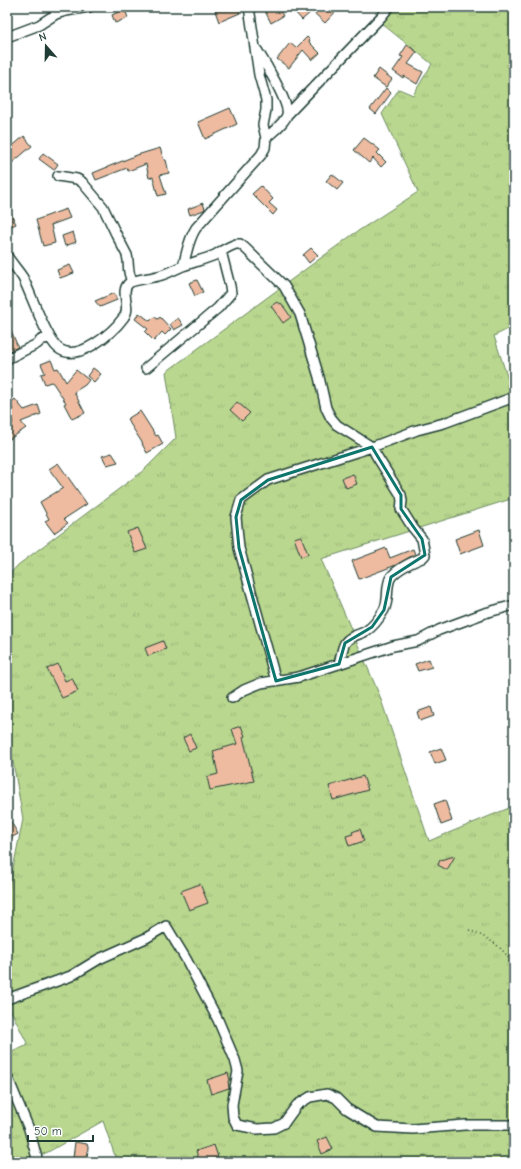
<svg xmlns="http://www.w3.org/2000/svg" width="521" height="1169" viewBox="0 0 521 1169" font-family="'Comic Neue',sans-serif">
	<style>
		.grass { fill: url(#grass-tufts); stroke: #6c8a62 }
		.building { fill: #eebba0; stroke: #1f3d34 }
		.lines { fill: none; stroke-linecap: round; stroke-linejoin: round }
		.street-casing { stroke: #1f3d34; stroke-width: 12 }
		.path { stroke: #1f3d34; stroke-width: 1.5; stroke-dasharray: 1 3; stroke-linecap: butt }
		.street { stroke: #fff; stroke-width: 9 }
		.marked { fill: none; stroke: #0f766e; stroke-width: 3; stroke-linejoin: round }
	</style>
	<defs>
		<pattern id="grass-tufts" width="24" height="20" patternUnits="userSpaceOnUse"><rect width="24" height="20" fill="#bad78f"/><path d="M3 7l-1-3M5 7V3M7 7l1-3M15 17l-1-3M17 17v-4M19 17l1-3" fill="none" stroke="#9fb97c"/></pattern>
	</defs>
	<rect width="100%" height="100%" fill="#fff"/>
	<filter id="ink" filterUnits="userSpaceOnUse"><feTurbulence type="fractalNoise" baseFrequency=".025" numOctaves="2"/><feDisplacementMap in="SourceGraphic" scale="8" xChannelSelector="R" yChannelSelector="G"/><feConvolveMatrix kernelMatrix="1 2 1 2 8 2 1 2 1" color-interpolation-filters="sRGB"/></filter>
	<g filter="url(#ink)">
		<path class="grass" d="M395,7H514V326L494,336L514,398V498L321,559L379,694L429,841L514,806V1162H117L103,1121L48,1152L24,1162H7V1054L28,1045L7,1003V898L23,819L7,727V577L18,565L144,470L176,438L166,372L352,235L418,192L382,114L399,89L413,95L432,64L381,23Z"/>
		<path class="building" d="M225,7H237L240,13L219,22L215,11Z
			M263,7H278L283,16L271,23Z
			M299,7H340L325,23L312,11L302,20L294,11Z
			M125,9L128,18L115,23L112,15Z
			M307,37L310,40L309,42L320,53L312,60L303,50L289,68L277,59L290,43L296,48Z
			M407,45L417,52L408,64L423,72L417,84L404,76L403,78L393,71L403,57L400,56Z
			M379,69L392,79L386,87L373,78Z
			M386,88L391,93L376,114L370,109Z
			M230,108L237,124L205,139L198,122Z
			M24,136L32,146L12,163L7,158V151Z
			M364,138L380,150L377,153L386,162L381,167L373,158L369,163L354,150Z
			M160,148L164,160H166L169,173L160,175L166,194L158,196L153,177L149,178L146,164L128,171L127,168L96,180L93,173L137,155Z
			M43,153L58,164L54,170L39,159Z
			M332,174L343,183L337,190L326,181Z
			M261,186L273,199L269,203L277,210L273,215L252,194Z
			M203,203L205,209L204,210L190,215L188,209Z
			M7,205L16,224L7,228Z
			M66,209L70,218L51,225L55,243L43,246L36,220Z
			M73,232L76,242L65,246L62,236Z
			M311,248L318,255L309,263L303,255Z
			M70,265L74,273L60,278L57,270Z
			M197,280L203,292L195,296L189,283Z
			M114,293L117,300L100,307L95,301Z
			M277,302L279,304L281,303L291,317L283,323L271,306Z
			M139,313L150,321L154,317L158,319L160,317L171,329L165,335L162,332L154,341L145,332L148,329L135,319Z
			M178,318L183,325L174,330L170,324Z
			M7,321L18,347L7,352Z
			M51,360L55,369L58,368L66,382L76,370L89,380L85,385L74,392L85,413L72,419L64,404L66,403L53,383L51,382L45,384L41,374L45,373L41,364Z
			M93,368L101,374L94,382L87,376Z
			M15,399L24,410L38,405L41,414L21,422L26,428L7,441V426L13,422L7,415L13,409L9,404Z
			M237,402L250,413L242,421L230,410Z
			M140,411L156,436L158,435L163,444L147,453L142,444H143L127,419Z
			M112,453L118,462L107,465L102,456Z
			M58,463L87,504L64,519L68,523L54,533L45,521L49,519L40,502L63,488L49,469Z
			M353,474L357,484L346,488L342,478Z
			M138,528L147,549L135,553L127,532Z
			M479,530L484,545L460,554L455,539Z
			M301,536L308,554L301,557L294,538Z
			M386,548L390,558L413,549L415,554L396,565L359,579L352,561Z
			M163,641L166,649L148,656L145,648Z
			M429,659L432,667L418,671L415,664Z
			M58,664L65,681L72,678L78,691L62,698L47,669Z
			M431,707L434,716L420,721L417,712Z
			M241,726L245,736L243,737L254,781L210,790L207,777L218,774L213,751L237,744L232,729Z
			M190,734L196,748L189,751L183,738Z
			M441,748L446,760L435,764L430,752Z
			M363,776L368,790L333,800L329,786Z
			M445,800L452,821L441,825L434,804Z
			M7,815L18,834L7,840Z
			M360,829L364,841L349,846L346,836L353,834L352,832Z
			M455,856L447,870L438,865L440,860Z
			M200,884L208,903L189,910L181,891Z
			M228,1073L230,1080L228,1081L229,1088L211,1094L207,1080Z
			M327,1137L333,1149L322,1154L317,1141Z
			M75,1142L87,1144L88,1147L87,1159L73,1158Z
			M214,1145L218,1157L207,1162H200L196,1151Z"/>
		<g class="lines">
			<g class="street-casing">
				<path id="street" d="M7,37L39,25L56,14L66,11L89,7
					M257,50C264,61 290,104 287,115C284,124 272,132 266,138
					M287,115L381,17L389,7
					M58,176L77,179L82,182L103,207L116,234L127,255C130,266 126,269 132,281
					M7,256C12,264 18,270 23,278C31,294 46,338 58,348C78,364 113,332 124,317C132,307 119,292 129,283C133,280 151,278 158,276C167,274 175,269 183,266C194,262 205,259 215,255C222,251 229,246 236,244H240L244,247L284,286L300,314L319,377L326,408L331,418L337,425L372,447L376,455L401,495L402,501L401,509L413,528L422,539L425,555L422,558C412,562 398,568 391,577C385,586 390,599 384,610C380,617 373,627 366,631C360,635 350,635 345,643C342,648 341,657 339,664
					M183,266C187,253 188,240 196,228L261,155L265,148L266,138L263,125L266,110V100L259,75L249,7
					M7,359L37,344L41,340L50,337
					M146,368L218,308L231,293L230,286L221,251
					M276,681L239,548L236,517L241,500L268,480L372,447L417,430L444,423L514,397
					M232,698L244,690L261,683L299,677L393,646L418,641L439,630L485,613L514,605
					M7,999L71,976L99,959L146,938L166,926L186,959L218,1020L235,1060L238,1071L232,1105L233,1117L237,1125L257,1129L274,1128L284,1123L297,1105L310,1097L327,1094L336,1098L347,1109L377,1127L413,1129L465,1125H514
					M7,1076L29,1129L38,1162"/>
			</g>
			<path class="path" d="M469,930C490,939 503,946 514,967"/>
			<use href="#street" class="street"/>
		</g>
	</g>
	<path class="marked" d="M372,447L401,495V509L422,539L425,555L391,577L384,610L372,627L345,643L339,664L276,681L239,548L236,517L241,500L268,480Z"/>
	<rect width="521" height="1169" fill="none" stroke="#fff" stroke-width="24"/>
	<rect x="12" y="12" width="497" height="1145" fill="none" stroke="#1f3d34" stroke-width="1.5" filter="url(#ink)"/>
	<g transform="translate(46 46) rotate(340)" stroke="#ffffff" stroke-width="3" paint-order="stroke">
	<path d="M0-3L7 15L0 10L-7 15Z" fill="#1f3d34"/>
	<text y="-6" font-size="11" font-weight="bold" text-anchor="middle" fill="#1f3d34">N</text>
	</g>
	<path d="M28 1135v6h65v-6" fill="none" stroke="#1f3d34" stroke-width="2"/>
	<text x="34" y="1135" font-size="12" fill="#1f3d34" stroke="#ffffff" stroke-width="3" paint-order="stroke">50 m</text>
</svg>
